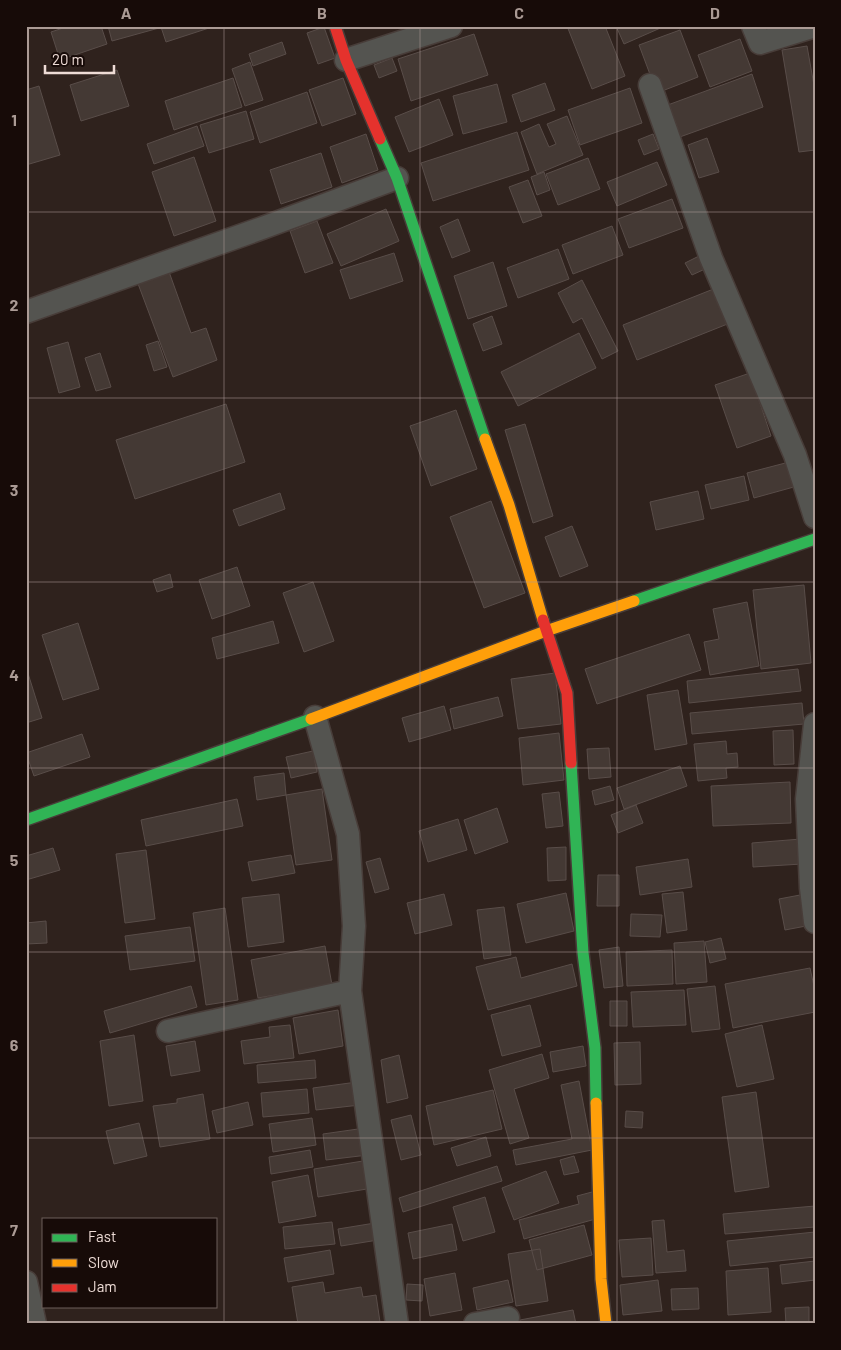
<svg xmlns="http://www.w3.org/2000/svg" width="841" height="1350" viewBox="0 0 841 1350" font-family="Barlow,sans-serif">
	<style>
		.building { fill: #443934; stroke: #594d49 }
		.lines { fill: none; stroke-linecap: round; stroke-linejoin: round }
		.street-casing { stroke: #483d39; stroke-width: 25 }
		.fast-casing { stroke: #483d39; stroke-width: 14 }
		.slow-casing { stroke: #483d39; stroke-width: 14 }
		.jam-casing { stroke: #483d39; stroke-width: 14 }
		.street { stroke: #545450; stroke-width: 22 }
		.fast { stroke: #30b455; stroke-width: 11 }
		.slow { stroke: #ff9f0a; stroke-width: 11 }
		.jam { stroke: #e5322d; stroke-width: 11 }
		.grid { fill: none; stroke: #ab9b95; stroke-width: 1; stroke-opacity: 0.55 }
		.neatline { fill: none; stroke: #ab9b95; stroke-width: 2 }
		.grid-label { font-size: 16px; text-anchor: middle; font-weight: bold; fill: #ab9b95 }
	</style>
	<rect width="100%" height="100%" fill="#2f221d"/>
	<path class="building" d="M69,26H101L107,44L60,60L51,32Z
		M108,26H158L159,28L112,41Z
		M208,26L209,28L166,42L161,27Z
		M567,26H605L625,76L592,89Z
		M616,26H665L624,44Z
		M324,27L335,58L318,64L307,33Z
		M680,30L698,77L657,93L639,45Z
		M474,34L488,75L411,101L398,59Z
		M740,39L752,71L710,87L698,55Z
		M282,42L286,54L253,66L249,54Z
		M807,46L815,91V150L799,152L782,50Z
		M392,58L397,71L379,78L374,65Z
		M250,62L263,100L245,106L232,69Z
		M117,70L129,106L81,121L70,85Z
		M752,74L763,107L677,138L665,106Z
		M233,78L242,107L174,130L165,101Z
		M343,78L356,114L322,126L309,90Z
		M545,83L555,110L521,122L512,95Z
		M497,84L507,122L463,134L453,96Z
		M39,86L60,155L26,165V90Z
		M630,88L642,123L580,145L568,110Z
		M307,92L317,123L260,143L250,112Z
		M439,99L453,135L409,152L395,117Z
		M246,111L254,139L209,153L200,125Z
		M567,116L583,155L537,174L521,132L539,124L549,147L556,144L547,124Z
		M197,126L204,146L154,164L147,144Z
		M517,132L529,170L433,201L421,163Z
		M366,134L378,170L342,183L330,147Z
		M653,134L659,149L644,155L638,140Z
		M707,138L719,172L699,178L688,145Z
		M321,153L332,187L281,204L270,170Z
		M194,157L216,221L174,236L152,172Z
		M588,158L600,189L558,205L546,174Z
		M657,162L667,185L617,206L607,182Z
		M544,172L550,190L537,195L531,177Z
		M528,180L542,216L523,223L509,187Z
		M672,199L683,228L629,248L618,219Z
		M386,209L399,241L341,266L327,234Z
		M458,219L470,251L452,258L440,227Z
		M317,221L333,263L305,273L290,231Z
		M612,226L623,255L573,274L562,245Z
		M558,249L569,279L518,298L507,268Z
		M394,253L403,281L350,299L340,270Z
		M699,256L705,269L692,275L685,263Z
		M493,262L507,306L468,319L454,276Z
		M168,269L191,333L206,328L217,360L173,377L137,281Z
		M582,280L618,351L602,359L582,318L573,323L558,293Z
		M716,288L730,323L637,360L623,325Z
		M492,316L502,344L483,351L473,324Z
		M579,333L596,368L518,406L501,372Z
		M158,341L167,367L154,371L146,345Z
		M68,342L80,387L59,393L47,348Z
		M100,353L111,387L96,391L85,358Z
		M750,373L771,436L737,448L715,385Z
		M226,404L245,462L135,499L116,440Z
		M456,410L477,469L431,486L410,426Z
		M525,424L553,516L533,523L505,430Z
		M793,461L801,485L754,498L747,473Z
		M744,476L749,500L711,509L705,485Z
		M698,491L704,519L656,530L650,502Z
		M280,493L285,509L239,526L233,510Z
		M491,501L525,593L484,608L450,517Z
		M572,526L588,566L560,577L545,537Z
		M237,567L250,606L212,619L199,580Z
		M170,574L173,587L157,592L153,580Z
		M313,582L334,641L304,652L283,593Z
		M804,585L811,663L761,669L753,590Z
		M747,602L759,666L710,675L704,642L719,639L713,609Z
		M273,621L279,643L217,659L212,638Z
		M78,623L99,689L63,700L42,635Z
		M689,634L701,670L597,704L585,669Z
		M26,667L42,718L26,723Z
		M798,669L801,691L689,703L687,681Z
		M555,673L561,724L518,729L511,679Z
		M678,690L687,744L655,750L647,695Z
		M498,697L503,716L454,729L450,709Z
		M802,703L804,724L692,734L690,713Z
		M444,706L451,730L409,742L402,718Z
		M793,730L794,764L774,765L773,731Z
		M559,733L564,780L523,785L519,738Z
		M82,734L90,757L34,776L26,753Z
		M726,741L727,754L737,753L738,767L726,768L727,778L698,781L694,744Z
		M609,748L611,777L589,779L587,749Z
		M313,751L317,772L291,778L286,757Z
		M680,766L687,786L624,809L617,788Z
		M284,773L286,795L257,800L254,777Z
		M790,782L791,823L713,826L711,786Z
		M610,786L614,800L595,805L592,791Z
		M322,789L332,860L296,865L286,795Z
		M559,792L563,826L546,828L542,794Z
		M237,799L243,826L146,846L141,820Z
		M636,805L643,823L618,833L611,815Z
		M497,808L508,842L475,854L464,820Z
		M458,819L467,850L428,862L419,831Z
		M801,839L802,864L753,867L752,843Z
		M566,847V880L548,881L547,848Z
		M53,848L60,870L26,880V856Z
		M146,850L155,919L125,923L116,854Z
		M291,855L295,873L252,881L248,862Z
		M380,858L389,889L375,893L366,862Z
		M688,859L692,887L640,895L636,867Z
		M598,875H619V906H597Z
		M683,892L687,930L667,933L662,894Z
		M566,893L574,931L526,943L517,904Z
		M279,894L284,942L248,947L242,898Z
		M444,894L452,925L415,934L407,903Z
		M800,895L806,926L785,930L779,899Z
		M504,907L511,955L484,959L477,910Z
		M225,908L238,1000L206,1005L193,913Z
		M631,914L662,915L660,937L630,936Z
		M46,921L47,943L26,944V923Z
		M190,927L195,961L130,970L125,936Z
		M721,938L726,959L710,963L705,942Z
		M704,941L707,982L676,984L674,943Z
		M325,946L332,985L258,998L251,960Z
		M619,947L623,986L604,988L599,950Z
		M672,950L673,984L627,986L626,952Z
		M516,957L521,978L572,964L577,986L488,1010L476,967Z
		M810,968L815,991V1012L733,1028L725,984Z
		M191,986L197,1007L110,1033L104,1011Z
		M715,986L720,1029L692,1032L687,989Z
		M684,990L686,1025L633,1027L631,992Z
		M610,1001H627V1026H610Z
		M530,1005L541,1046L502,1056L491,1015Z
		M338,1010L343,1046L299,1054L293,1018Z
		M290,1025L294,1058L244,1064L241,1041L270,1037L269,1027Z
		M762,1025L774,1079L737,1087L725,1034Z
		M134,1035L143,1101L109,1106L100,1041Z
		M195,1041L200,1071L171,1076L166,1046Z
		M640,1042L641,1084L615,1085L614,1043Z
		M583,1046L586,1066L553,1072L550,1052Z
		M542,1054L549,1078L514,1089L529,1138L510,1144L489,1070Z
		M399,1055L408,1098L387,1103L381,1060Z
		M315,1060L316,1078L258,1083L257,1065Z
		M579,1081L592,1150L516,1165L513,1150L572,1139L561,1085Z
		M357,1082L360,1105L316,1110L313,1088Z
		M307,1089L309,1113L263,1117L261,1093Z
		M493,1090L502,1129L434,1145L426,1106Z
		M756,1092L769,1187L735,1192L722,1097Z
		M203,1094L210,1139L160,1147L153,1106L177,1103V1099Z
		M248,1102L253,1125L217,1133L212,1111Z
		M626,1111L643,1112L642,1128L625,1127Z
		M411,1115L421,1155L401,1160L391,1120Z
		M312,1118L316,1145L273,1152L269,1124Z
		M139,1123L147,1156L114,1164L106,1131Z
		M365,1128L368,1155L326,1160L323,1134Z
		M486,1137L491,1156L457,1166L451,1148Z
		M310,1150L313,1167L271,1174L269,1157Z
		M574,1156L579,1172L564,1175L560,1160Z
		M369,1160L373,1188L318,1197L314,1169Z
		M497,1166L502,1181L403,1212L399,1198Z
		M546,1171L559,1203L514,1220L502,1188Z
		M308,1175L316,1216L279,1223L272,1182Z
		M592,1192L599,1218L524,1239L519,1220L579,1204L577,1196Z
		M485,1197L495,1232L463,1241L453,1207Z
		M815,1206V1227L725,1234L723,1214Z
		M664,1220L667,1252L684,1250L686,1271L656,1273L652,1221Z
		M332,1222L335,1244L285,1249L283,1227Z
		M375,1223L378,1240L341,1246L338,1229Z
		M452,1224L457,1250L413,1259L408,1233Z
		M584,1225L592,1255L537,1270L529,1240Z
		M815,1232V1257L730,1266L727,1241Z
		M651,1238L653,1275L622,1277L619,1240Z
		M540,1249L548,1301L516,1306L508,1254Z
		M330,1250L334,1274L288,1282L284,1258Z
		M815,1261V1280L782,1284L780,1265Z
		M768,1268L771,1312L728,1315L726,1271Z
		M455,1273L462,1310L430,1316L424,1279Z
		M508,1280L513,1302L477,1310L473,1288Z
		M658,1280L662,1311L623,1315L620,1285Z
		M323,1282L325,1293L361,1287L363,1297L376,1295L380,1322L366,1324H298L292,1287Z
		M407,1284L423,1285L422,1301L406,1300Z
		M698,1288L699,1309L672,1310L671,1289Z
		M809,1307V1324H786L785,1308Z
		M573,1310L576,1324H521L520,1320Z"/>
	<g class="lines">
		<g class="street-casing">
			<path id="street" d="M753,26L760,43L815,26
				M346,60L451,26
				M650,85L711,258L795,455L815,517
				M26,312L265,227L397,178
				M315,717L348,834L354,926L350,991L397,1324
				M815,724L807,799L811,888L815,922
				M168,1031L350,991
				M26,1282L35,1324
				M475,1324L508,1318"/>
		</g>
		<g class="fast-casing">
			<path id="fast" d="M380,139L397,178L485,439
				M634,601L815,539
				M571,763L583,953L595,1048L596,1103
				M26,820L311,719"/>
		</g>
		<g class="slow-casing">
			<path id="slow" d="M485,439L509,505L543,620
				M311,719L546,631L634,601
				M596,1103L601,1279L606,1324"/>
		</g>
		<g class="jam-casing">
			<path id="jam" d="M335,26L346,60L380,139
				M543,620L567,693L571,763"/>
		</g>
		<use href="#street" class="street"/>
		<use href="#fast" class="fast"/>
		<use href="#slow" class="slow"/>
		<use href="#jam" class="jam"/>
	</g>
	<path class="grid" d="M224,26V1324M420,26V1324M617,26V1324M26,212H815M26,398H815M26,582H815M26,768H815M26,952H815M26,1138H815"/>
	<rect width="841" height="1350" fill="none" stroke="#170b08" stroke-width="55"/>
	<rect x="42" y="1218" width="175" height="90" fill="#170b08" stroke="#6d5f5a"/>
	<rect x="52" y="1234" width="25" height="8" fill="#30b455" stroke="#6d5f5a"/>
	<text x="88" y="1242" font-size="15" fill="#eedcd6">Fast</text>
	<rect x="52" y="1259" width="25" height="8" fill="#ff9f0a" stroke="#6d5f5a"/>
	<text x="88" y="1268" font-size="15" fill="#eedcd6">Slow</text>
	<rect x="52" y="1284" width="25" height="8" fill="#e5322d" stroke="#6d5f5a"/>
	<text x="88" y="1292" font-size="15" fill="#eedcd6">Jam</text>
	<path d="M45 65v8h69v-8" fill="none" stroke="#eedcd6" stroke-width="2.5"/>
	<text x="52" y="65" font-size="15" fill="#eedcd6" stroke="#170b08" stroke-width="4" paint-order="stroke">20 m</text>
	<rect x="28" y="28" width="786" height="1294" class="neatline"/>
	<g class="grid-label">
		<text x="126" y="19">A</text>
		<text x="322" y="19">B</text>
		<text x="519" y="19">C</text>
		<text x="715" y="19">D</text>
		<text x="14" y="126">1</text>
		<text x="14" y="311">2</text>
		<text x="14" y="496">3</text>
		<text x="14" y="681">4</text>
		<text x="14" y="866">5</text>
		<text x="14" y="1051">6</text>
		<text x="14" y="1236">7</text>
	</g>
</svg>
